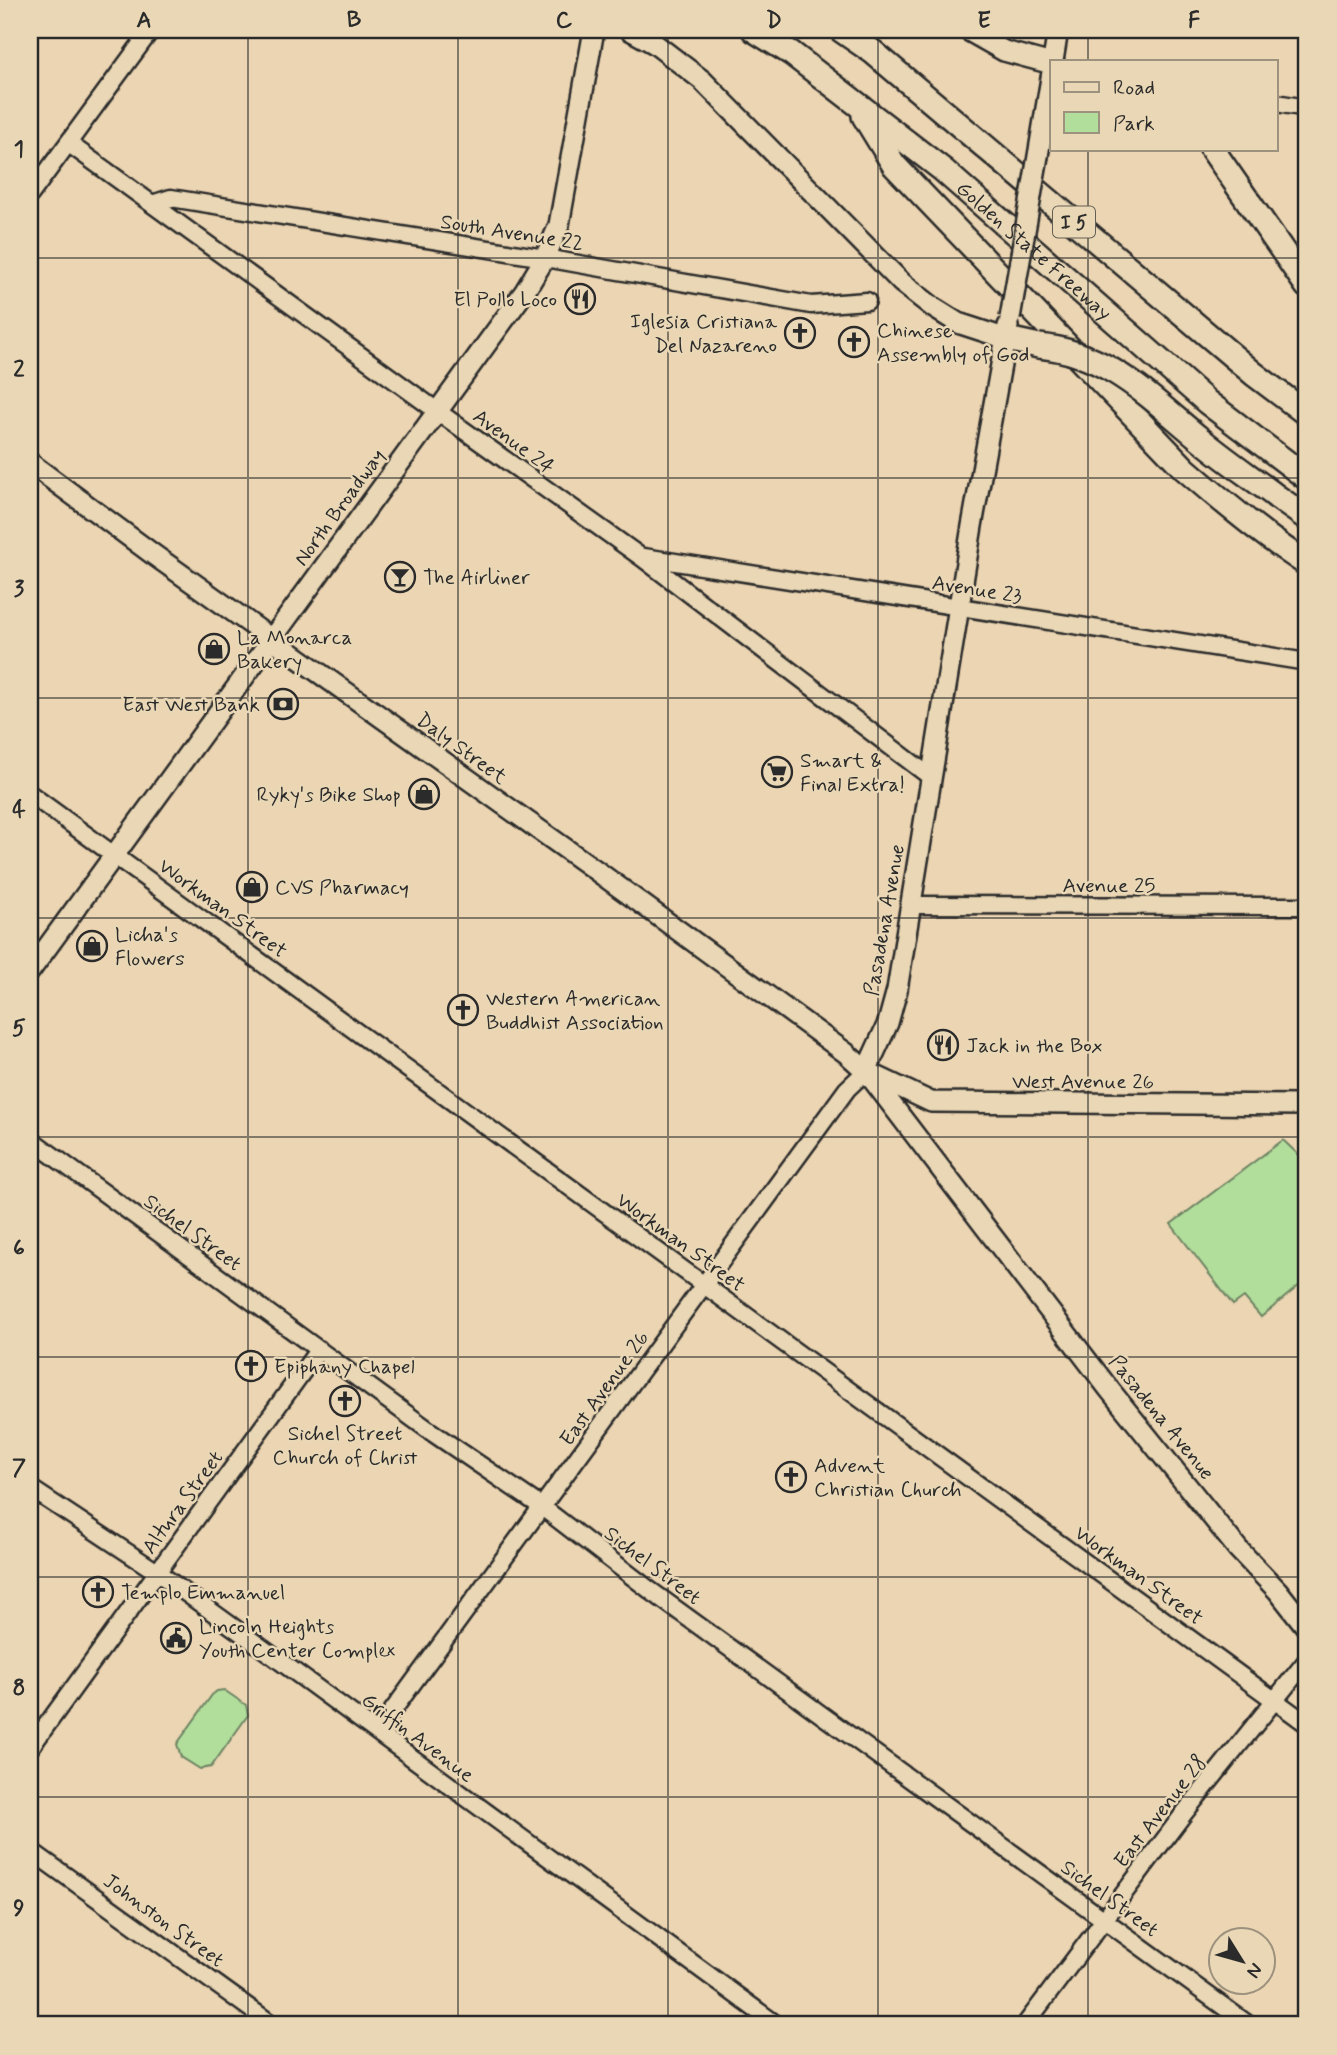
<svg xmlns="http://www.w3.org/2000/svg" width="1337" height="2055" viewBox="0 0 1337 2055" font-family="Mynerve,sans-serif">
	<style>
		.green { fill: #b2de9c; stroke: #6e8464; stroke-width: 2 }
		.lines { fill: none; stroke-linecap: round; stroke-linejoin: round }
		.minor-casing { stroke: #2b2b2b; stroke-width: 21 }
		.major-casing { stroke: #2b2b2b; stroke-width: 24 }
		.highway-casing { stroke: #2b2b2b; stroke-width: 28 }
		.minor { stroke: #e9d7b5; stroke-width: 16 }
		.major { stroke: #e9d7b5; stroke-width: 19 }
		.highway { stroke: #e9d7b5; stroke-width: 23 }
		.major-bridge-casing { stroke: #2b2b2b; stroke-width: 24; stroke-linecap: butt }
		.highway-bridge-casing { stroke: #2b2b2b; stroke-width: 28; stroke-linecap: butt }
		.major-bridge { stroke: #e9d7b5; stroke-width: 19 }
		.highway-bridge { stroke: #e9d7b5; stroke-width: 23 }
		.grid { fill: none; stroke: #2b2b2b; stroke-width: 2; stroke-opacity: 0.55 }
		.labels { text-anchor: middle; stroke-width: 5; stroke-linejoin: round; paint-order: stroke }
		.shield { fill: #e9d7b5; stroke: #645f54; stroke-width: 2 }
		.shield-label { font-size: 19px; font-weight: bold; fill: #2b2b2b }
		.street-label { font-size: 21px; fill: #2b2b2b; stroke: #e9d7b5 }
		.poi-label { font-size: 21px; fill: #2b2b2b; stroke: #e9d7b5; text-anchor: start }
		.neatline { fill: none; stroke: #2b2b2b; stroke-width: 2.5 }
		.grid-label { font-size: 23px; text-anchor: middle; font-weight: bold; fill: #2b2b2b }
	</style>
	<rect width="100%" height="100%" fill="#ecd5b2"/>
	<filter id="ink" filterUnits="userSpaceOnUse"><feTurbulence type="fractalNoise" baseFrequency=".0143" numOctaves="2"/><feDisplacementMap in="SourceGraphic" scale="14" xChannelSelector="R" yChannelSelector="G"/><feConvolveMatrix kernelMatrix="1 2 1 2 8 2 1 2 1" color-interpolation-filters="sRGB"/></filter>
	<g filter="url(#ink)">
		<path class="green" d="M1283,1140L1307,1163V1279L1261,1317L1244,1297L1233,1305L1171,1224Z
			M224,1690L246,1705L248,1715L211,1767L200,1769L181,1757L177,1744L212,1695L217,1691Z"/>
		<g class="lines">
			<g class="minor-casing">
				<path id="minor" d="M1276,103L1307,108
					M68,143L437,411L641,557L932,778
					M30,195L151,30
					M152,204L171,198L545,258L811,305L867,301
					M644,557L1307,662
					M30,794L1307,1724
					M911,905L1307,906
					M30,1139L430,1431L542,1507L651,1591L1249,2025
					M30,1488L157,1572L269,1653L777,2025
					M377,1732L847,1089L866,1071
					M30,1748L319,1349
					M30,1850L273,2025
					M1025,2025L1185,1812L1307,1660"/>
			</g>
			<g class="major-casing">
				<path id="major" d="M630,30L655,44L702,80L902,283L934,308L958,323L1007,339
					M967,30L1004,51L1052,64
					M1053,61L1058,30
					M1038,156L1052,72
					M30,463L154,555L601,874L846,1053L866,1071L1109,1389L1238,1549L1278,1591L1307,1628
					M30,971L525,291L545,258L559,225L594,30
					M866,1071L888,1023L897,990L972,526L1008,326
					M870,1073L931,1102L1307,1105"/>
			</g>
			<g class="highway-casing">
				<g id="highway">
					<path id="s1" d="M754,30L791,53L943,170L1207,402L1307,478"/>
					<path d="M841,30L873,52L1254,374L1307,414"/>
					<path d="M864,116L894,165L1185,469C1224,503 1264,536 1307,564"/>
					<path d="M1212,149L1307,286"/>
					<path d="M1007,339L1039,346"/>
					<path d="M1277,497L1307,518"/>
				</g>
			</g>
			<use href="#minor" class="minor"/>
			<use href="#major" class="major"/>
			<use href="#highway" class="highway"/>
			<g class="major-bridge-casing">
				<path id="major-bridge" d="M1010,318L1038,156"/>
			</g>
			<g class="highway-bridge-casing">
				<path id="highway-bridge" d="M1039,346C1108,353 1148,396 1199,438C1224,459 1251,477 1277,497"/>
			</g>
			<use href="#major-bridge" class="major-bridge"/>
			<use href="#highway-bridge" class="highway-bridge"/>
		</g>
	</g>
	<path class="grid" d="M248,30V2025M458,30V2025M668,30V2025M878,30V2025M1088,30V61M1088,149V2025M30,258H1307M30,478H1307M30,698H1307M30,918H1307M30,1137H1307M30,1357H1307M30,1577H1307M30,1797H1307"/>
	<defs>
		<g id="restaurant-ring" transform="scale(1.575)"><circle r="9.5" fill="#e9d7b5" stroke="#2b2b2b" stroke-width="1.5"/><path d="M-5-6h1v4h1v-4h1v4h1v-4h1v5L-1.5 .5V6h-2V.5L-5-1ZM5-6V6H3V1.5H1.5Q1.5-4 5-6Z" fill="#2b2b2b"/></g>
		<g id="church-ring" transform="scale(1.575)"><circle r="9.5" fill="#e9d7b5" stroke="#2b2b2b" stroke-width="1.5"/><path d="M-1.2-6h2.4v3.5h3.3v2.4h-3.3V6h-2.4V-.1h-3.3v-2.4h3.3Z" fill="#2b2b2b"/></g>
		<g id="bar-ring" transform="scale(1.575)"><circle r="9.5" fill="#e9d7b5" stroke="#2b2b2b" stroke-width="1.5"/><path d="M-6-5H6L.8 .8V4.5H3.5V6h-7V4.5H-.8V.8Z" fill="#2b2b2b"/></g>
		<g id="shop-ring" transform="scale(1.575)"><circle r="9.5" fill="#e9d7b5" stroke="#2b2b2b" stroke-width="1.5"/><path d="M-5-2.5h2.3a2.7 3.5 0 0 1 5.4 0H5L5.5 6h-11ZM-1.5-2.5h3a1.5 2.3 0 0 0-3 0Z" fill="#2b2b2b"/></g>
		<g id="bank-ring" transform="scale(1.575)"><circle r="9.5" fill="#e9d7b5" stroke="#2b2b2b" stroke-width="1.5"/><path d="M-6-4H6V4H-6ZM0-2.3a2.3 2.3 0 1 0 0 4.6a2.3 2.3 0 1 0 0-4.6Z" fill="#2b2b2b"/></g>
		<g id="supermarket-ring" transform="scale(1.575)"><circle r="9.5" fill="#e9d7b5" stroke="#2b2b2b" stroke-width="1.5"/><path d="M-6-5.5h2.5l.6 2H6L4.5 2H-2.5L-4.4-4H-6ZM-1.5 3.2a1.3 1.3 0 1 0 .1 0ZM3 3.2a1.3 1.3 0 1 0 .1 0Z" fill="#2b2b2b"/></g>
		<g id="civic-ring" transform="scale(1.575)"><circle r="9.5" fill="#e9d7b5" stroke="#2b2b2b" stroke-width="1.5"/><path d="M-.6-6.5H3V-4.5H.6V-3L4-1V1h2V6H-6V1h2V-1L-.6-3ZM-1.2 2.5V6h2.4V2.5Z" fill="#2b2b2b"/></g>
	</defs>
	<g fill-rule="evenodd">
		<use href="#restaurant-ring" x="580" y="299"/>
		<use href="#church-ring" x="800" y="333"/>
		<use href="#church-ring" x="854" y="342"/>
		<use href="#bar-ring" x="400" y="577"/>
		<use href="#shop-ring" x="214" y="649"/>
		<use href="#bank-ring" x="283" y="704"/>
		<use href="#supermarket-ring" x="777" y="772"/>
		<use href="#shop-ring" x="424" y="794"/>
		<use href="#shop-ring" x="252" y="887"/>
		<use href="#shop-ring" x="92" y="946"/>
		<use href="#church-ring" x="463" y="1010"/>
		<use href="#restaurant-ring" x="943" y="1045"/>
		<use href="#church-ring" x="251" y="1366"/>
		<use href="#church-ring" x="345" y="1401"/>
		<use href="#church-ring" x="791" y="1477"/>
		<use href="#church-ring" x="98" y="1592"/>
		<use href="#civic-ring" x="176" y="1638"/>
	</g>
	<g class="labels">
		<rect class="shield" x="1053" y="206.5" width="42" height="31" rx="5"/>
		<g class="shield-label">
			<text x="1074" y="229">I 5</text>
		</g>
		<g class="street-label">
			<text transform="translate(512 232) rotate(9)" y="7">South Avenue 22</text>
			<text dy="7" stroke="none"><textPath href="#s1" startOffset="357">Golden State Freeway</textPath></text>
			<text transform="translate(514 441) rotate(36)" y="7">Avenue 24</text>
			<text transform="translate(339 507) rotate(-54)" y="7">North Broadway</text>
			<text transform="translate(977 589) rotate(9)" y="7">Avenue 23</text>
			<text transform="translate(462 748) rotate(36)" y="7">Daly Street</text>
			<text x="1109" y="892">Avenue 25</text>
			<text transform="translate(223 908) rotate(36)" y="7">Workman Street</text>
			<text transform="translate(884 920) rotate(-80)" y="7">Pasadena Avenue</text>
			<text x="1083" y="1088">West Avenue 26</text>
			<text transform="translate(193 1232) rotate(36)" y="7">Sichel Street</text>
			<text transform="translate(681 1242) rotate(36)" y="7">Workman Street</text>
			<text transform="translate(604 1388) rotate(-54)" y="7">East Avenue 26</text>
			<text transform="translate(1162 1417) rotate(51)" y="7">Pasadena Avenue</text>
			<text transform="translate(182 1502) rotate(-54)" y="7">Altura Street</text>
			<text transform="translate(653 1565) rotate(37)" y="7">Sichel Street</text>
			<text transform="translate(1139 1575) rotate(36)" y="7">Workman Street</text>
			<text transform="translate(418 1737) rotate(37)" y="7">Griffin Avenue</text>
			<text transform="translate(1160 1811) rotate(-52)" y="7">East Avenue 28</text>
			<text transform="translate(1110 1898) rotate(36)" y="7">Sichel Street</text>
			<text transform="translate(164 1920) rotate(36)" y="7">Johnston Street</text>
		</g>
		<g class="poi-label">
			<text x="557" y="306" text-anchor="end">El Pollo Loco</text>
			<text x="777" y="328" text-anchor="end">Iglesia Cristiana<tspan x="777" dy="24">Del Nazareno</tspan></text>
			<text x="877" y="337">Chinese<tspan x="877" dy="24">Assembly of God</tspan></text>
			<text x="423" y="584">The Airliner</text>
			<text x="237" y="644">La Monarca<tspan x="237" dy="24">Bakery</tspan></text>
			<text x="260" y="711" text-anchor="end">East West Bank</text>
			<text x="800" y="767">Smart &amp;<tspan x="800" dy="24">Final Extra!</tspan></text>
			<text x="401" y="801" text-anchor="end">Ryky's Bike Shop</text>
			<text x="275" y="894">CVS Pharmacy</text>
			<text x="115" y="941">Licha's<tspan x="115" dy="24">Flowers</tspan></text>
			<text x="486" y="1005">Western American<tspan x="486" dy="24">Buddhist Association</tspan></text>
			<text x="966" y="1052">Jack in the Box</text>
			<text x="274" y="1373">Epiphany Chapel</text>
			<text x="345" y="1440" text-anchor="middle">Sichel Street<tspan x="345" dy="24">Church of Christ</tspan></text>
			<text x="814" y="1472">Advent<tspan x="814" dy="24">Christian Church</tspan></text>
			<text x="121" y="1599">Templo Emmanuel</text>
			<text x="199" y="1633">Lincoln Heights<tspan x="199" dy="24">Youth Center Complex</tspan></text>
		</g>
	</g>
	<rect width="1337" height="2055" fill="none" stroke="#e9d7b5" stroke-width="77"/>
	<rect x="1050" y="60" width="228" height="91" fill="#e9d7b5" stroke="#9d927e" stroke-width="2"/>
	<rect x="1064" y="82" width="35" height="10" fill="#e9d7b5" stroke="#9d927e" stroke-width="2"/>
	<text x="1113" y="94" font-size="21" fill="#2b2b2b">Road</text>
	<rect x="1064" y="112" width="35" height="21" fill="#b2de9c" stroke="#9d927e" stroke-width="2"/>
	<text x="1113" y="130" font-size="21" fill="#2b2b2b">Park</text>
	<g transform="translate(1242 1961) rotate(127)"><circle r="33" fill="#e9d7b5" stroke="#9d927e" stroke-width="2"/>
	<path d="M0-5L12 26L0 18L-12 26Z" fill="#2b2b2b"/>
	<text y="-10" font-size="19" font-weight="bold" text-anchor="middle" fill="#2b2b2b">N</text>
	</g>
	<rect x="38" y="38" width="1260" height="1978" class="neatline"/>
	<g class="grid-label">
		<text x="144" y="27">A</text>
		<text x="354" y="27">B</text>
		<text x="564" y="27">C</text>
		<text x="774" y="27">D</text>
		<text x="984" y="27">E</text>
		<text x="1194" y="27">F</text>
		<text x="19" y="156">1</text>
		<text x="19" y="376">2</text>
		<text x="19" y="596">3</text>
		<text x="19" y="816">4</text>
		<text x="19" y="1035">5</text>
		<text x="19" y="1255">6</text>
		<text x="19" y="1475">7</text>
		<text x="19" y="1695">8</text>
		<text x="19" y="1915">9</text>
	</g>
</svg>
